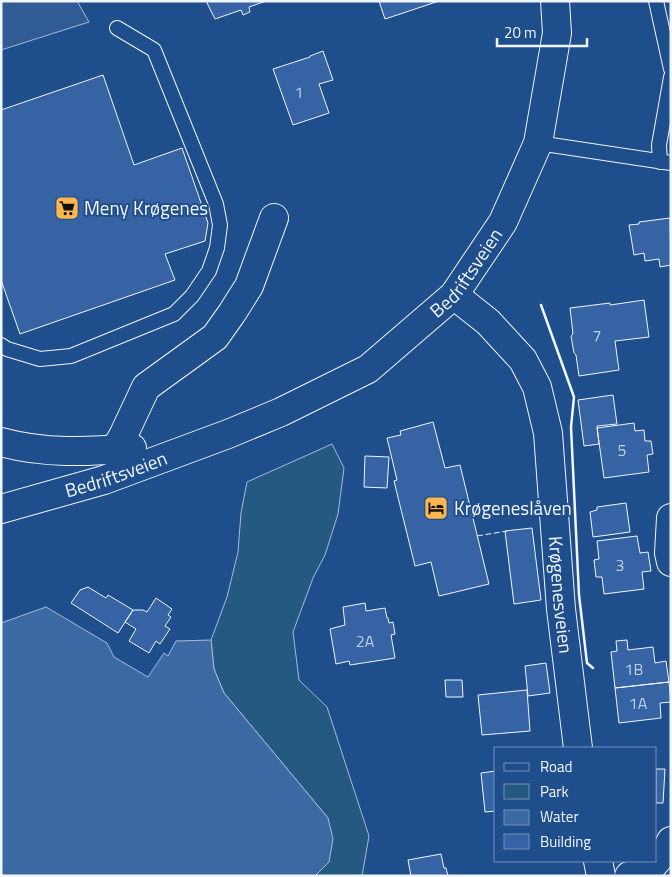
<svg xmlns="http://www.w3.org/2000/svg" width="672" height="877" viewBox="0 0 672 877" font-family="'Titillium Web',sans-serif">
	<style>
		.green { fill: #245a82; stroke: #a8bbd7 }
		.parking { fill: #305b95; stroke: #a8bbd7 }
		.water { fill: #3b69a3; stroke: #a8bbd7 }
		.building { fill: #3563a3; stroke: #f2f6ff }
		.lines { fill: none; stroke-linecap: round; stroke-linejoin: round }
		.service-casing { stroke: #f2f6ff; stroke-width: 16 }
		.minor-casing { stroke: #f2f6ff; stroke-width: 30 }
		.service { stroke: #1f4e8c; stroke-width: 14 }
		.minor { stroke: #1f4e8c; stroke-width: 28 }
		.fence { stroke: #f2f6ff; stroke-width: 1; stroke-dasharray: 6 2.5; stroke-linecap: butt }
		.wall { stroke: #f2f6ff; stroke-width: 2.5 }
		.labels { text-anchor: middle; stroke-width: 4; stroke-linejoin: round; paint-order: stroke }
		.number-label { font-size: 16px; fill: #c3d1e8 }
		.poi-label { font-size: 19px; fill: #f2f6ff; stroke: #1f4e8c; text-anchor: start }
		.street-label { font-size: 19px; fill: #f2f6ff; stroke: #1f4e8c }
	</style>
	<rect width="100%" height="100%" fill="#1f4e8c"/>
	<path class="green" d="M332,444L344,468L338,514L325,555L313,578L293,632L299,680L327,707L369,836L362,876H315L329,862L328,818L224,693L214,669L211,640L227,597L238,552L241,513L247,482Z"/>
	<path class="parking" d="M1,1H77L89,22L1,50Z"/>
	<path class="water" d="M46,607L107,643L114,657L148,677L164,653L168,656L176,641L211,640L214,669L224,693L328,818L333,839L329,862L315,876H1V623Z"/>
	<path class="building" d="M206,1H266L249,7L250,12L243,15L241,10L215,19Z
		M379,1H439L385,19Z
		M323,51L333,80L319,84L329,113L293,125L273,69L310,57V56Z
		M103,75L134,165L182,148L208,223L205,241L165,254L175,280L20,334L1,280V110Z
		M670,218L671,265L660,267L659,259L645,261L644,253L634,255L629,225L639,224V222Z
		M644,300L649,337L615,341L619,370L579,376L576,355L574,353L571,336L573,334L570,308L610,303V305Z
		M613,395L617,424L597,426L599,444L584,446L578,400Z
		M433,422L445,468L460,465L489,584L439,596L431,562L415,566L394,481L397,480L387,438L401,435L400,431Z
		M634,423L635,431L644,430L645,441H651L653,454L647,455L649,472L604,478L597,428Z
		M365,456L389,457L387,488L364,487Z
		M626,503L630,532L593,537L590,512L597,510V507Z
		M532,528L541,600L514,604L505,531Z
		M637,536L640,553L648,552L651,571L642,572L644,589L604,594L602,577H596L594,560L599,559L597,541Z
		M88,587L106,598L108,595L133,610L118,633L71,603L80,590Z
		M156,598L172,609L168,615L171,617L165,626L170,629L160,644L156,641L149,653L129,641L136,629L125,622L133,610H143L147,612Z
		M365,603L366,611L385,608L387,618H388L389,623L393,622L395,634L391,635L395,658L350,665L349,661L336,664L330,629L345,625L343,607Z
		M627,640L628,650L653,647L655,663L666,661L669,682L615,688L611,652L617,651L616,641Z
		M546,663L550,693L528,696L525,666Z
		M445,680H462L463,697H446Z
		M669,682L671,702L660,703L661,718L619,723L615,688Z
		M527,690L530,731L482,735L478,695Z
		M656,769H665L663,803H656Z
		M496,771V811L485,812L481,773Z
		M441,854L444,868H446L448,876H411L408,860Z"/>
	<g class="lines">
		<g class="service-casing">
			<path id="service" d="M656,1L671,69
				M538,143L671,163
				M660,162L659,145L671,77
				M1,345L7,349L40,359L71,356L174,314L192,296L209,271L217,248L220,225L216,204L154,50L117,28"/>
		</g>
		<g class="minor-casing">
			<g id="minor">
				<path id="s1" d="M454,295L488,322L523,360L537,387L548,433L561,609L578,748"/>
				<path d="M1,442C44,454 89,452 132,448"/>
				<path d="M115,450L123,436L146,387L215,337L232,313L249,286L274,218"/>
				<path id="s2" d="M1,509L104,480L228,434L281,412L368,369L454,295L503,222L538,143L557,33L555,1"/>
				<path d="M671,518L669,553L671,562"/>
				<path d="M598,861L601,876"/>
				<path d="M629,876L647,872L667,849L671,841"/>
			</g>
		</g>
		<use href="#service" class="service"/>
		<use href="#minor" class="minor"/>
		<path class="fence" d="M477,536L507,531"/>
		<path class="wall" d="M541,305L574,397L571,427L579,595L587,663L593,668"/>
	</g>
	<defs>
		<g id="supermarket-square" transform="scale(1.25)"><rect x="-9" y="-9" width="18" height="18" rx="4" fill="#ffb74d" stroke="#1f4e8c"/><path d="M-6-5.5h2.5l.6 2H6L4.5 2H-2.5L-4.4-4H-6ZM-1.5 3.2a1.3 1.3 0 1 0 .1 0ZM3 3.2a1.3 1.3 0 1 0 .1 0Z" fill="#111"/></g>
		<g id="hotel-square" transform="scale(1.25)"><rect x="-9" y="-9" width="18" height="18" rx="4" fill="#ffb74d" stroke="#1f4e8c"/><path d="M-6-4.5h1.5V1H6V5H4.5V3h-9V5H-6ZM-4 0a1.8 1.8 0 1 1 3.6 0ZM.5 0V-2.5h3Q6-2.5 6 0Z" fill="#111"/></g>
	</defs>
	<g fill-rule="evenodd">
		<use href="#supermarket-square" x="67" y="208"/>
		<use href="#hotel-square" x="436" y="508"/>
	</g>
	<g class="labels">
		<g class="number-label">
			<text x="299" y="98">1</text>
			<text x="597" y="341">7</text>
			<text x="622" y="456">5</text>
			<text x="620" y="571">3</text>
			<text x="365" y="647">2A</text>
			<text x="634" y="675">1B</text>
			<text x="638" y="709">1A</text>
		</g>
		<g class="poi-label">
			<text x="84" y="215">Meny Krøgenes</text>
			<text x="454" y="515">Krøgeneslåven</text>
		</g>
		<g class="street-label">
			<text dy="7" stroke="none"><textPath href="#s2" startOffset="532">Bedriftsveien</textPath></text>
			<text dy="7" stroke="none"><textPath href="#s2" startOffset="120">Bedriftsveien</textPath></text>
			<text dy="7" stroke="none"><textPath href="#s1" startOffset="335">Krøgenesveien</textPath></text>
		</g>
	</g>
	<rect width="672" height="877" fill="none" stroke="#f2f6ff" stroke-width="5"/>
	<rect x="494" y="747" width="162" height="115" fill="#1f4e8c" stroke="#7391ba"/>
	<rect x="504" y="763" width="25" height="8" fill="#1f4e8c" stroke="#7391ba"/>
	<text x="540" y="772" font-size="15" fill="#f2f6ff">Road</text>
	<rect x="504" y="784" width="25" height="15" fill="#245a82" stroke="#7391ba"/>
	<text x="540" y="797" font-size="15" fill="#f2f6ff">Park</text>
	<rect x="504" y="810" width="25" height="15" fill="#3b69a3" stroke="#7391ba"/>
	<text x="540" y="822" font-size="15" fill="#f2f6ff">Water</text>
	<rect x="504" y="834" width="25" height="15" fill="#3563a3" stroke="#7391ba"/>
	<text x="540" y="847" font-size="15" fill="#f2f6ff">Building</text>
	<path d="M497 38v8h90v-8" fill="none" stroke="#f2f6ff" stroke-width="2.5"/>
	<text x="504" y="38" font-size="15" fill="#f2f6ff" stroke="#1f4e8c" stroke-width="4" paint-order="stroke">20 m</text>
</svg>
